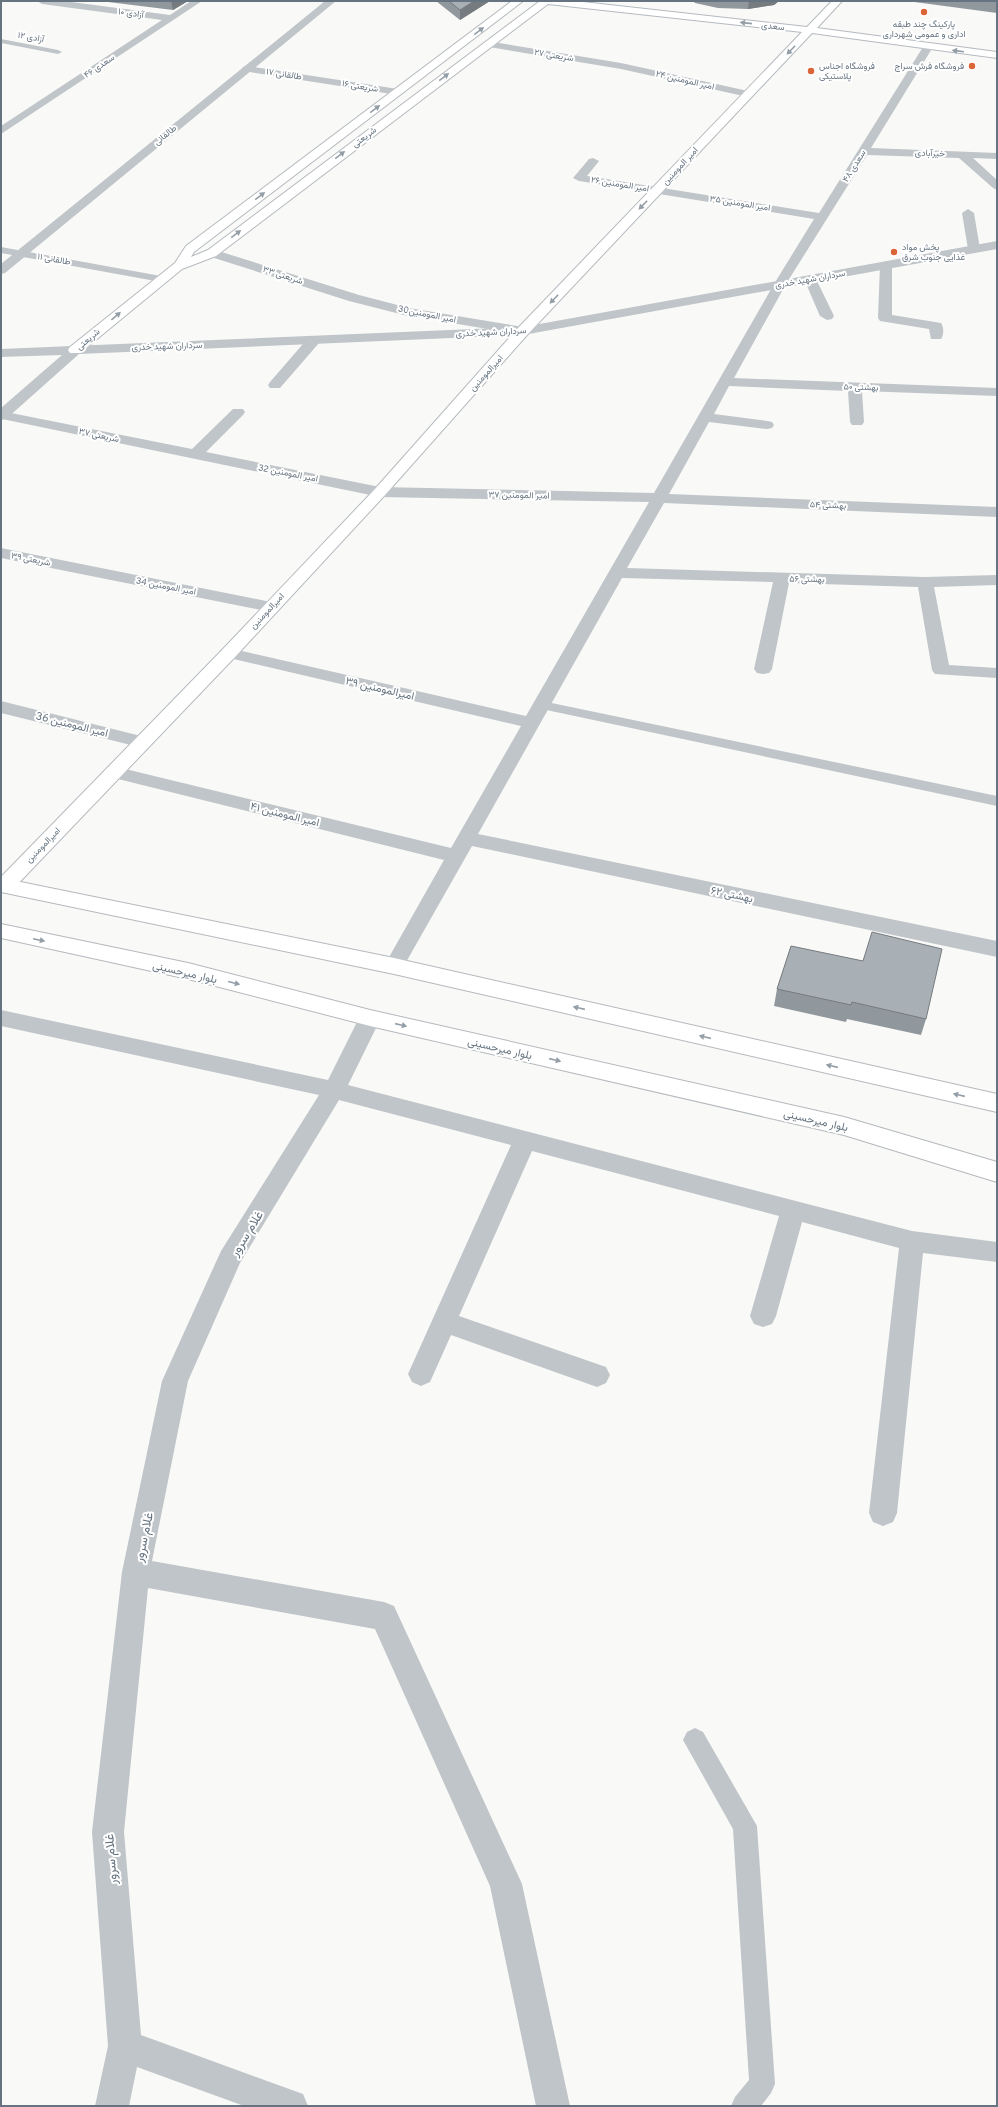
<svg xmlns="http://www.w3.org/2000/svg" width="998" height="2107" viewBox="0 0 998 2107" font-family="Overpass,Vazirmatn,sans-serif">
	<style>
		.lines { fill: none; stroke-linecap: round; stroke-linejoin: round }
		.secondary-casing { stroke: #b5babf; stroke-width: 2 }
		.primary-casing { stroke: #b4b9bd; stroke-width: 2 }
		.service { fill: #c0c5c9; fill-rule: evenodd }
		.minor { fill: #c0c5c9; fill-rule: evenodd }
		.tertiary { fill: #c0c5c9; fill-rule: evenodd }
		.secondary { fill: #fff; fill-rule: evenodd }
		.primary { fill: #fff; fill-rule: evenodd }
		.wall { fill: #90979d }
		.shaded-wall { fill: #767b7f }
		.building { fill: #a8b0b6; stroke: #767b7f }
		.oneway { fill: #949ea7 }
		.poi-dot { fill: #db6536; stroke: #fff; stroke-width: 1.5 }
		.labels { text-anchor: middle; stroke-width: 4; stroke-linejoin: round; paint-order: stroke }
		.far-street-label { font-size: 9px; fill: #667481; stroke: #fff }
		.far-poi-label { font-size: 9px; fill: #667481; stroke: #fff; text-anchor: start }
		.street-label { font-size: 11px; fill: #667481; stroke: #fff }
		.near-street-label { font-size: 13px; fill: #667481; stroke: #fff }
	</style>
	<rect width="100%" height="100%" fill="#f9f9f7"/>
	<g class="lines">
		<g class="secondary-casing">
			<path id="secondary" d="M512,1H523L194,252L191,257L208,250L540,1H574L807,27L832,1H842L817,28L997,52V58L812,33L528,334L385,495L235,657L12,890L1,891V877L223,649L375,489L518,328L802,32L548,4L216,256L182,269L80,353H70L68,350L70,347L175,263L186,246Z"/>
		</g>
		<g class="primary-casing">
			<path id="primary" d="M1,878L394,958L997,1094V1112L394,974L1,892Z
				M1,924L188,963L370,1010L844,1117L997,1162V1182L844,1135L370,1026L188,979L1,938Z"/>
		</g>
		<path class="service" d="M1,39L58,50L62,52L58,54L1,43Z
			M1,247L161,276L166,279L161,282L1,253Z
			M542,701L997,796V806L537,708L535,705L537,702Z
			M695,1728L703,1732L757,1826L775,2084L771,2093L761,2106H731L735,2097L749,2080L733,1829L683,1740L687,1732Z"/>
		<path class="minor" d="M37,1H64L170,15L191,1H202L1,134V126L162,20L42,4Z
			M487,41L621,63L748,91L753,94L748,97L621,69L483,46L482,44Z
			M928,44L933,47L871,148L997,153V159L973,158L997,180V190L993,188L959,158L867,155L786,284L734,378L997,388V396L862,391L864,422L862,425H852L850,422L848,391L729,386L714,414L767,421L772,422L774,425L772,428L767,429L709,422L669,494L997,507V517L664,503L627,568L925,577L997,575V585L934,587L949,665L997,668V678L935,674L932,670L918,587L789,583L772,669L769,673L763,674L757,673L754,669L773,582L622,578L478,834L997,941V957L472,846L401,971L394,974L387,971L384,966L444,860L106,776L104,772L106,768L113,766L451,848L521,726L229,658L223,657L220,653L223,649L229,648L526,716L649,502L380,497L2,419L1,411L192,449L233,409H243L245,412L243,415L206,452L380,487L654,493L774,284L814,219L579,181L573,178L589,159L593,158L599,161L587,176L819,213L923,47Z
			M247,66L398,89L403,92L398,95L243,71L242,69L243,67Z
			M968,209L974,213L980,249L974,253L968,249L962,213Z
			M212,249L359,295L409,308L523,327L530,331L523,335L404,315L349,301L208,256L206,253L208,250Z
			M886,261L892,265V315L941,323C944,327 944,335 941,339H931L929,329L880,321L878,318L880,265Z
			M810,275L816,279L834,316L832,319L827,320L820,316L804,279Z
			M314,336L321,340L319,343L280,388H270L268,385L270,382L309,337Z
			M1,548L271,602L277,603L279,607L277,611L271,612L1,558Z
			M1,701L149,738L152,742L149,746L143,748L1,713Z
			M1,1010L328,1080L362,1012L370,1010L378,1012L381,1018L348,1085L912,1231L997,1242V1262L923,1253L897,1513L893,1522L883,1526L873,1522L869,1513L899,1248L802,1222L776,1316L772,1324L763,1327L754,1324L750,1316L779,1216L532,1151L459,1316L606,1367L610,1375L606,1383L597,1387L451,1335L430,1382L421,1386L412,1382L408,1374L511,1145L339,1100L240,1263L188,1381L152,1561L384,1602L394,1606L522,1884L570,2106H536L490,1886L375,1629L148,1588L124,1832L141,2035L303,2094L308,2106H244L137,2067L129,2106H95L108,2046L92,1832L122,1572L162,1381L221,1251L319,1095L1,1026Z"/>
		<path class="tertiary" d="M325,1H336L5,273L1,274V264Z
			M997,241V249L523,335L79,354L6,419L1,420V408L62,355L1,357V349L523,327Z"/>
		<use href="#secondary" class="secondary"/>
		<use href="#primary" class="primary"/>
	</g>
	<path class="wall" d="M100,1H188L173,10Z
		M436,1H490L460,20Z
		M693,1H779L774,5L748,9L718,8L695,3Z
		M907,1H997V13Z
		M791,946L926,1019L921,1035L847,1019L846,1022L774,1006L777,989Z"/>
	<path class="shaded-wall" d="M171,1H188L173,10Z
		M474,1H490L460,20V10Z
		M749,1H779L774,5L748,9Z"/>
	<path class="building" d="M449,1H474L460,10Z
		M872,932L942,949L926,1019L852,1002L851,1005L777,989L791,946L863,961Z"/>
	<defs><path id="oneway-solid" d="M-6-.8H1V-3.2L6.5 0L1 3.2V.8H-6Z"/></defs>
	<g class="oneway">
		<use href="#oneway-solid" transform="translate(746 23) rotate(-174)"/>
		<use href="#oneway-solid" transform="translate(479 31) rotate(-37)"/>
		<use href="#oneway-solid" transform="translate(791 50) rotate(134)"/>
		<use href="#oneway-solid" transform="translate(958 51) rotate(-173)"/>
		<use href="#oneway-solid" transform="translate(444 77) rotate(-37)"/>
		<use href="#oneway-solid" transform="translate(375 109) rotate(-37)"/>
		<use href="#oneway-solid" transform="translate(340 155) rotate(-37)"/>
		<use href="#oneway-solid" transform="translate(260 196) rotate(-37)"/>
		<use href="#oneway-solid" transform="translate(643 205) rotate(134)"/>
		<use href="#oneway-solid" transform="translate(236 234) rotate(-37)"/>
		<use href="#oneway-solid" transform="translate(554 299) rotate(134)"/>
		<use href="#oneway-solid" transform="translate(116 316) rotate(-40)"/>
		<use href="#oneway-solid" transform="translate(39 940) rotate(12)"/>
		<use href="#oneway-solid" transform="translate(234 983) rotate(14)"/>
		<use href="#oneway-solid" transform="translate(579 1008) rotate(-167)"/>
		<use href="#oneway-solid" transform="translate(401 1025) rotate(13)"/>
		<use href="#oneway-solid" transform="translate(705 1037) rotate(-167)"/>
		<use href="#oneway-solid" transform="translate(555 1060) rotate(13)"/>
		<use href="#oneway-solid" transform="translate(832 1066) rotate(-167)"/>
		<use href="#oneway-solid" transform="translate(959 1095) rotate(-167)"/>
	</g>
	<g class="poi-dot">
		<circle cx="924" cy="12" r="4"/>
		<circle cx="972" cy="66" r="4"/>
		<circle cx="811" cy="71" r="4"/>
		<circle cx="894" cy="252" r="4"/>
	</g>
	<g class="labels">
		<g class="far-street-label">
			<text transform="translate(131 13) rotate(8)" y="3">آزادی ۱۰</text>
			<text transform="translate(773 26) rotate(6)" y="3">سعدی</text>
			<text transform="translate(31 37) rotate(10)" y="3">آزادی ۱۲</text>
			<text transform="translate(554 55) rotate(9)" y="3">شریعتی ۲۷</text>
			<text transform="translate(99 66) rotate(-34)" y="3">سعدی ۴۶</text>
			<text transform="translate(284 74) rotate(9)" y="3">طالقانی ۱۷</text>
			<text transform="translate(685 80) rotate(13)" y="3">امیر المومنین ۲۴</text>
			<text transform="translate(360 86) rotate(9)" y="3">شریعتی ۱۶</text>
			<text transform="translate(165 135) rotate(-39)" y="3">طالقانی</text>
			<text transform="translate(364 137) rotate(-37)" y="3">شریعتی</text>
			<text transform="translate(930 153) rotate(2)" y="3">خیرآبادی</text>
			<text transform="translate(680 166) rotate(-47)" y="3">امیر المومنین</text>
			<text transform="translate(854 166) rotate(-58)" y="3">سعدی ۴۸</text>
			<text transform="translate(620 184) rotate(9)" y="3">امیر المومنین ۲۶</text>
			<text transform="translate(740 203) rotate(9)" y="3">امیر المومنین ۳۵</text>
			<text transform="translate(54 259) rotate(10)" y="3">طالقانی ۱۱</text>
			<text transform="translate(283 275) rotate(18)" y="3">شریعتی ۳۳</text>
			<text transform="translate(810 279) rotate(-10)" y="3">سرداران شهید خدری</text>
			<text transform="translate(427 314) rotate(11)" y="3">امیر المومنین30</text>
			<text transform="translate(491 332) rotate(-3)" y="3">سرداران شهید خدری</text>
			<text transform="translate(88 339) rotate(-40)" y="3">شریعتی</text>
			<text transform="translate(167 346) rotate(-2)" y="3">سرداران شهید خدری</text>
			<text transform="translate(486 373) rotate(-48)" y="3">امیرالمومنین</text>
			<text transform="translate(861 387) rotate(2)" y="3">بهشتی ۵۰</text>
			<text transform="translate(99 435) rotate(12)" y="3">شریعتی ۳۷</text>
			<text transform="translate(288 473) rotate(11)" y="3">امیر المومنین 32</text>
			<text transform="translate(519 495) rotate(1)" y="3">امیر المومنین ۳۷</text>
			<text transform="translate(828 505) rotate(2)" y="3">بهشتی ۵۴</text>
			<text transform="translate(31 559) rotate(11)" y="3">شریعتی ۳۹</text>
			<text transform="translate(807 579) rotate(1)" y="3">بهشتی ۵۶</text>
			<text transform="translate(166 586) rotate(11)" y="3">امیر المومنین 34</text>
			<text transform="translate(267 611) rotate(-47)" y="3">امیرالمومنین</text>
			<text transform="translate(43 845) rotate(-46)" y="3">امیرالمومنین</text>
		</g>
		<g class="far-poi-label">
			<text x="924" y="27" text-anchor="middle">پارکینگ چند طبقه<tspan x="924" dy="10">اداری و عمومی شهرداری</tspan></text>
			<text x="819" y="69">فروشگاه اجناس<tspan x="819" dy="10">پلاستیکی</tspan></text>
			<text x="964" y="69" text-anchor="end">فروشگاه فرش سراج</text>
			<text x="902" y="250">پخش مواد<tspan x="902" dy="10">غذایی جنوب شرق</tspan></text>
		</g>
		<g class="street-label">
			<text transform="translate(380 688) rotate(13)" y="4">امیرالمومنین ۳۹</text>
			<text transform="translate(72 724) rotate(14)" y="4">امیر المومنین 36</text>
			<text transform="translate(285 814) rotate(14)" y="4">امیر المومنین ۴۱</text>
			<text transform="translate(732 894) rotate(12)" y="4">بهشتی ۶۲</text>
			<text transform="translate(185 972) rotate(13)" y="4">بلوار میرحسینی</text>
			<text transform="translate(500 1048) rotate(13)" y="4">بلوار میرحسینی</text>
			<text transform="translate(816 1120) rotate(13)" y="4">بلوار میرحسینی</text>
		</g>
		<g class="near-street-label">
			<text transform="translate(246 1233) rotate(-58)" y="5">غلام سرور</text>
			<text transform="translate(143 1537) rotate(-78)" y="5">غلام سرور</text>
			<text transform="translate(110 1859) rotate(-94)" y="5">غلام سرور</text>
		</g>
	</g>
	<rect width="998" height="2107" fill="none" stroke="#667481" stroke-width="4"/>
</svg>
